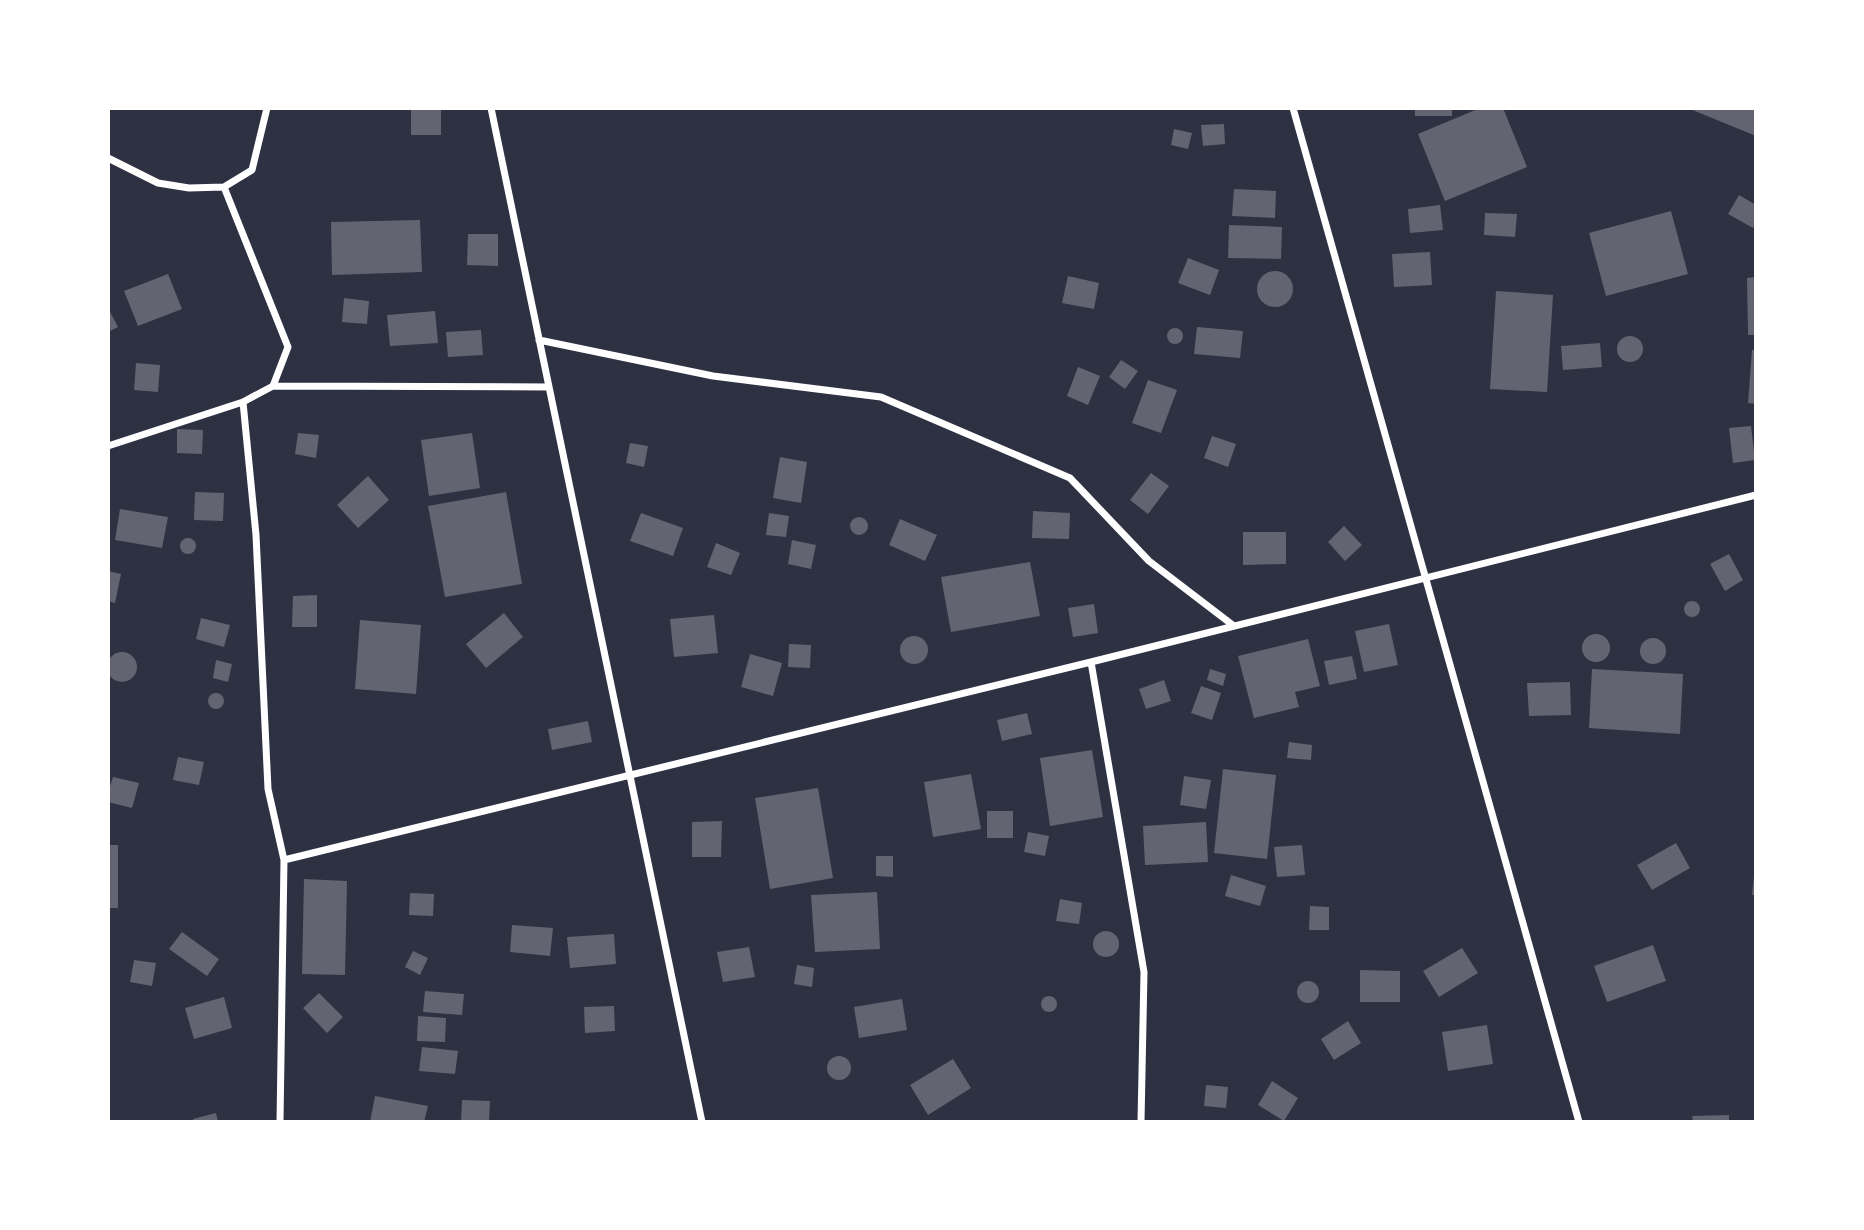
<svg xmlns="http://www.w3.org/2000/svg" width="1864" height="1230" viewBox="0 0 1864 1230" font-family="Georgia,serif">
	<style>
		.building { fill: #626471 }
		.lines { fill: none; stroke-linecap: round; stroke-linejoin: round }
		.minor { stroke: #fff; stroke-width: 7 }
	</style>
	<rect width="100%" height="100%" fill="#2d3142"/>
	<path class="building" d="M411,108H441V135H411Z
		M1415,108H1452V116H1415Z
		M1480,108H1503L1527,167L1445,201L1418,134Z
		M1690,108H1756V136L1690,109Z
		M1224,124L1225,144L1203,146L1201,125Z
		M1174,129L1192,133L1188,149L1171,145Z
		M1234,189L1276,191L1275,218L1232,216Z
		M1739,195L1756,205V223L1753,228L1728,214Z
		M1440,205L1443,230L1410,233L1408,209Z
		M1671,211L1688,274L1606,296L1589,233Z
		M1485,213L1517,214L1515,237L1484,235Z
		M420,220L422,272L332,275L331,222Z
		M1229,225L1282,227L1281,259L1228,258Z
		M468,234H498V266L467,265Z
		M1430,252L1432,285L1394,287L1392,254Z
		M1188,258L1219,270L1210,295L1178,283Z
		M1257 289a18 18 0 1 1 36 0a18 18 0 1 1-36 0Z
		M168,274L182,309L138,326L124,291Z
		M1068,276L1099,283L1094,309L1062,303Z
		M1756,277V335H1748L1747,278Z
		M1496,291L1553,295L1547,392L1490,389Z
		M344,298L369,301L367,324L342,322Z
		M108,308L118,327L108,332Z
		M435,311L438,343L390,346L387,315Z
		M1197,327L1243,331L1240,358L1194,354Z
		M1167 336a8 8 0 1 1 16 0a8 8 0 1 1-16 0Z
		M481,330L483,355L448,357L446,332Z
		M1617 349a13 13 0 1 1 26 0a13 13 0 1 1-26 0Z
		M1600,343L1602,367L1563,370L1561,346Z
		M1752,350H1756V404L1748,403Z
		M1121,360L1138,371L1125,389L1109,377Z
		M136,363L160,365L158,392L134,390Z
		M1078,367L1100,376L1088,405L1067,396Z
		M1148,380L1177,390L1161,433L1132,423Z
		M1751,426L1755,460L1733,463L1729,428Z
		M177,429L203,430L202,454L177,453Z
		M298,433L319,435L316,458L295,454Z
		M472,433L480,488L429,496L421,440Z
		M1212,436L1236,444L1228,467L1204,458Z
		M630,443L648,446L644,467L626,463Z
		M780,457L807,462L801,503L773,498Z
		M1151,473L1169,486L1148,514L1130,500Z
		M368,476L389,500L358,528L337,505Z
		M195,492L224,493L223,521L194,520Z
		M506,492L522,584L445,597L428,506Z
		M120,509L168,517L162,548L115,540Z
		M1033,511L1070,513L1069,539L1032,538Z
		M641,513L683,528L673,556L630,541Z
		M769,513L789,516L786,537L766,535Z
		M850 526a9 9 0 1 1 18 0a9 9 0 1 1-18 0Z
		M900,519L937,535L925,561L889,545Z
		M1344,526L1362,545L1345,561L1328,542Z
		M1243,532H1286V564L1243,565Z
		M180 546a8 8 0 1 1 16 0a8 8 0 1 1-16 0Z
		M792,540L816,545L811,569L788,564Z
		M716,543L740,553L731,575L707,567Z
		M1729,554L1743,580L1725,591L1710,564Z
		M1030,562L1040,616L951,632L941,577Z
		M108,571L121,574L115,603L108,601Z
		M317,595V627H292L293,596Z
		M1684 609a8 8 0 1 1 16 0a8 8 0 1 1-16 0Z
		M1094,604L1098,633L1073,637L1068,608Z
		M504,613L523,637L486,668L466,644Z
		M714,615L718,653L674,657L670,619Z
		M201,618L230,625L224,647L196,639Z
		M360,620L421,625L416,694L355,689Z
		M1389,624L1398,665L1364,672L1355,631Z
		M1582 648a14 14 0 1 1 28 0a14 14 0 1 1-28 0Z
		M900 650a14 14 0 1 1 28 0a14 14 0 1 1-28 0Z
		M1640 651a13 13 0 1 1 26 0a13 13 0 1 1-26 0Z
		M1308,639L1320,686L1295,692L1299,707L1254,718L1238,656Z
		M789,644L811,645L810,668L788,667Z
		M107 667a15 15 0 1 1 30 0a15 15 0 1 1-30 0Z
		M750,654L782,663L773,696L741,687Z
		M1352,656L1357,679L1329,685L1324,661Z
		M216,660L232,664L228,682L213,678Z
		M1210,669L1226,674L1223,686L1207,680Z
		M1592,669L1683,674L1680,734L1589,728Z
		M1164,680L1171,701L1146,709L1139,689Z
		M1570,682L1571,715L1529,716L1527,683Z
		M1201,686L1221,693L1212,720L1191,713Z
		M208 701a8 8 0 1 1 16 0a8 8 0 1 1-16 0Z
		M1027,713L1032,734L1002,741L997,720Z
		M588,721L592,742L552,750L548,729Z
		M1289,742L1312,745L1311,760L1287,758Z
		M1092,750L1103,817L1050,826L1040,758Z
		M178,757L204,762L199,785L173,780Z
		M1223,769L1276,775L1267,859L1214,853Z
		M971,774L981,829L933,837L924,782Z
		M1184,776L1211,780L1206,809L1180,805Z
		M113,777L139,783L132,808L108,802V792Z
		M818,788L833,878L770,889L755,798Z
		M987,811H1013V838H987Z
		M722,821L721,857H692V822Z
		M1206,822L1208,862L1145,865L1143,826Z
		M1028,832L1049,836L1045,856L1024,852Z
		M1676,843L1690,868L1652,890L1637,865Z
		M108,845H118V908H108Z
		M1302,845L1305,875L1277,877L1274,847Z
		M876,856H893V877L876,876Z
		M1231,875L1266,886L1260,906L1225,896Z
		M1754,876H1756V895H1752Z
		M304,879L347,881L345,975L302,974Z
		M877,892L880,949L815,952L811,895Z
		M410,893L434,894L433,916L409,915Z
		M1060,899L1082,903L1079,924L1056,921Z
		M1310,906L1329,907V930H1309Z
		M512,925L553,928L550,956L510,952Z
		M1093 944a13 13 0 1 1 26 0a13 13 0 1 1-26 0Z
		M182,932L219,959L207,976L169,949Z
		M614,934L616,964L570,968L567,937Z
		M1653,945L1666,981L1607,1002L1594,966Z
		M749,947L755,977L723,982L717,952Z
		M1462,948L1478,973L1439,997L1423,971Z
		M413,951L428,958L420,975L405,967Z
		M134,960L156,963L152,986L130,982Z
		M797,965L814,968L812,987L794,984Z
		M1360,970L1400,971V1002H1360Z
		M1297 992a11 11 0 1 1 22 0a11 11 0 1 1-22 0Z
		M425,991L464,994L462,1015L423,1012Z
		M319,993L343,1017L327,1033L303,1008Z
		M1041 1004a8 8 0 1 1 16 0a8 8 0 1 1-16 0Z
		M224,997L232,1028L194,1039L185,1008Z
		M902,999L907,1030L859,1038L854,1007Z
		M614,1006L615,1031L585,1033L584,1007Z
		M418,1016L446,1018L445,1042L417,1041Z
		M1348,1021L1361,1043L1334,1060L1321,1039Z
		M1487,1025L1493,1064L1448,1071L1442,1032Z
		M422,1047L458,1051L455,1074L419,1071Z
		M827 1068a12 12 0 1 1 24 0a12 12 0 1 1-24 0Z
		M953,1059L971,1088L928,1115L910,1085Z
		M1272,1081L1298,1098L1284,1121L1258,1105Z
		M1206,1085L1228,1087L1226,1108L1204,1106Z
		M375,1096L428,1106L424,1122H370Z
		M462,1100L490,1101L489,1122H461Z
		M216,1113L218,1122H194L193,1119Z
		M1729,1115V1122H1693L1692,1116Z"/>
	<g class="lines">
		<path class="minor" d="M491,108L702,1122
			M1293,108L1579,1122
			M108,158L158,183L189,188L224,187L252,170L267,108
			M224,187L288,347L273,386
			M539,340L713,376L881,397L1070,478L1149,561L1234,626
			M243,402L256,535L268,789L284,860L280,1122
			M108,446L243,402L273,386L548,387
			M1091,662L1144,972L1141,1122
			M284,860L1091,662L1756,495"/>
	</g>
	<rect width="1864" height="1230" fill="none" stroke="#ffffff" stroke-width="220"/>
</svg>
